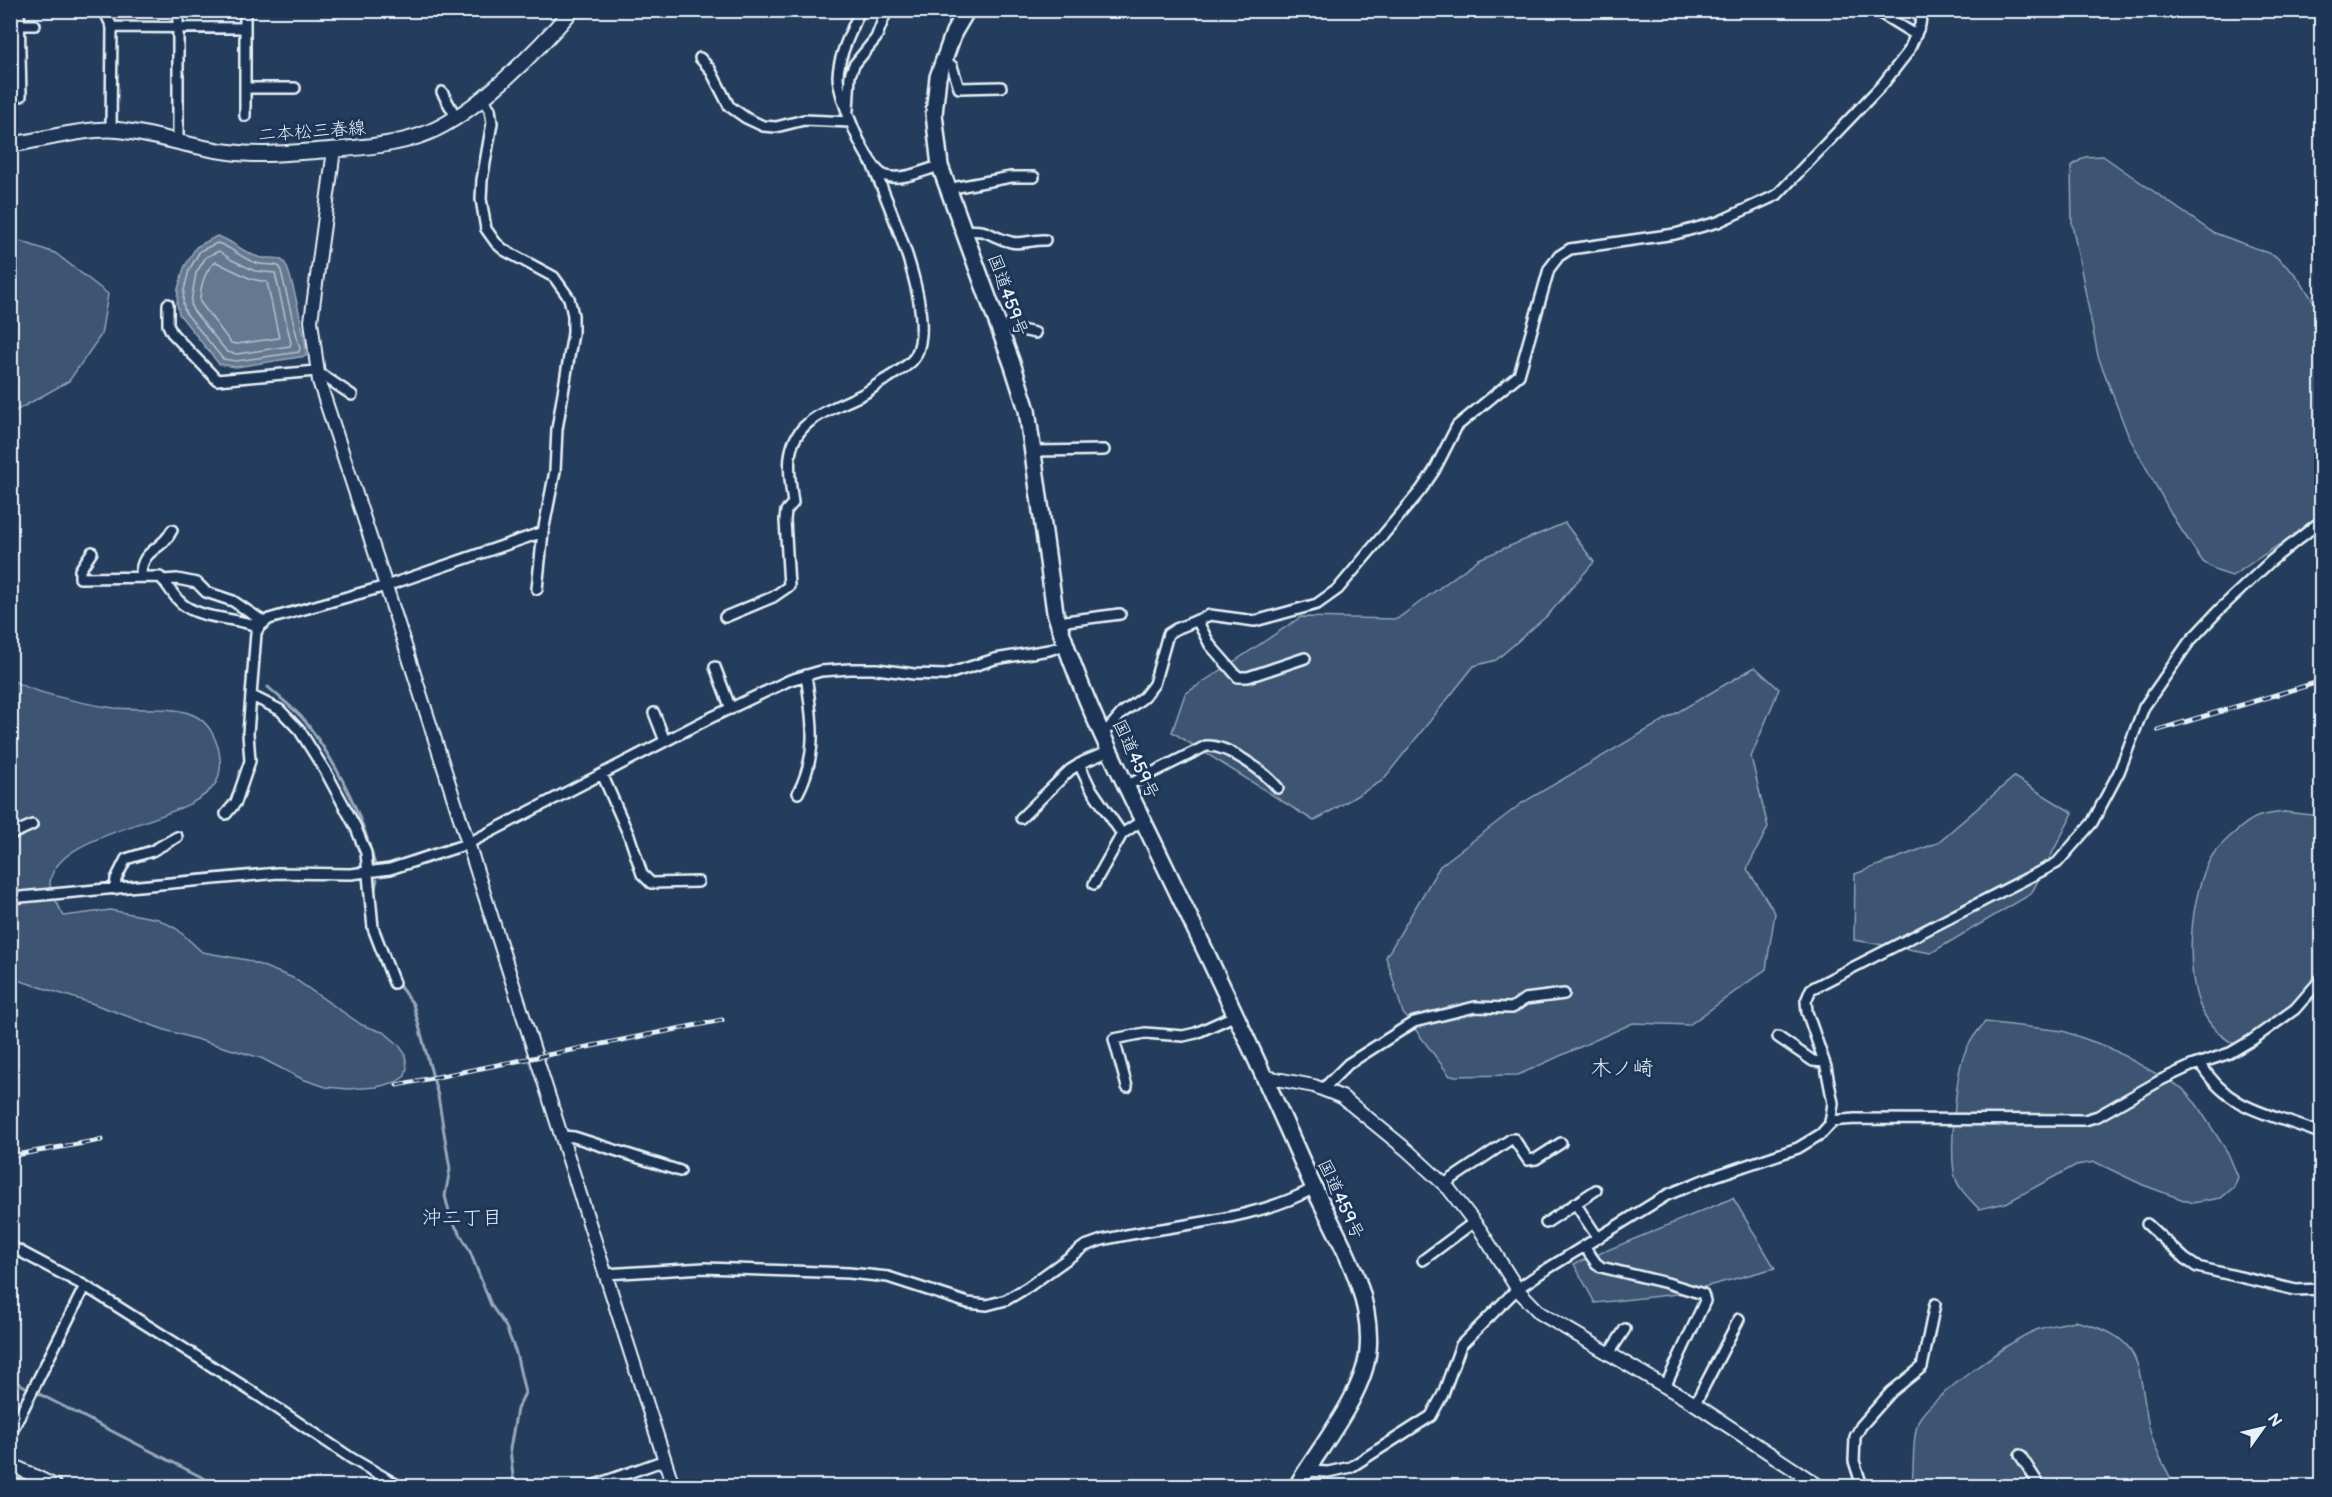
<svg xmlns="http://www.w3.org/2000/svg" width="2332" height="1497" viewBox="0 0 2332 1497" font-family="'Balsamiq Sans','Klee One',sans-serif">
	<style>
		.green { fill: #3e5472; stroke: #93a2b5; stroke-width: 1.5 }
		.water { fill: #657890; stroke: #99a8ba; stroke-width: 1.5 }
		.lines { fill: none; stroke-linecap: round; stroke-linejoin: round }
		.shore { stroke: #b4c1ce; stroke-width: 1.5 }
		.stream { stroke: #99a8ba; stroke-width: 3 }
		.minor-casing { stroke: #e8f1f8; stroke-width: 14 }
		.tertiary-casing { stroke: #e8f1f8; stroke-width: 16 }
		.secondary-casing { stroke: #e8f1f8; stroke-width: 18 }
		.trunk-casing { stroke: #e8f1f8; stroke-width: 20 }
		.minor { stroke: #1d3557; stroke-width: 9 }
		.tertiary { stroke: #1d3557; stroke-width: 12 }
		.secondary { stroke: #1d3557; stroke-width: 14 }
		.trunk { stroke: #1d3557; stroke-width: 15 }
		.rail-casing { stroke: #e8f1f8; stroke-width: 5 }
		.rail { stroke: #1d3557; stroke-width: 3; stroke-dasharray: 9; stroke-linecap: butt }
		.labels { text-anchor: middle; stroke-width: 6; stroke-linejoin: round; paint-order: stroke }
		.street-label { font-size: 18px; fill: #e8f1f8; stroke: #1d3557 }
		.neighbourhood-label { font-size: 20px; fill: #e8f1f8; stroke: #1d3557 }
		.quarter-label { font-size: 21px; fill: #e8f1f8; stroke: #1d3557 }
	</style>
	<rect width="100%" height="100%" fill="#253d5d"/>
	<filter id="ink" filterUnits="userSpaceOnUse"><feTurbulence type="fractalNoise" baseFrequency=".0167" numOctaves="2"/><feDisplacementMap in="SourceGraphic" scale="12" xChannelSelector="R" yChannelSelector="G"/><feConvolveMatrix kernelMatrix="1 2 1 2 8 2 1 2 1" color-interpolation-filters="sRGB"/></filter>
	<g filter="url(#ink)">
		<path class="green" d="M2103,156L2212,232L2274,255L2296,275L2321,312V529L2277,546L2232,576L2217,571L2203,562L2176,522L2128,435L2098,356L2072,224L2071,166L2085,157Z
			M11,238L55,253L108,294L101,335L69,381L12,413H10Z
			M1565,523L1594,562L1548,615L1496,660L1474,666L1382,781L1314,821L1172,732L1185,694L1301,617L1397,619L1479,559Z
			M1755,667L1779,689L1751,757L1768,827L1747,869L1775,913L1766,969L1689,1025L1633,1023L1518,1075L1450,1076L1403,1013L1386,957L1440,866L1522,803Z
			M10,678C25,692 92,705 114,708C137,710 170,706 191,714C213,722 224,753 219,775C209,823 55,826 50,883C50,893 59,907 64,916L110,910L158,919L177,929L202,952L247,960L293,978L362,1025L385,1033L399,1045L405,1054L407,1068L405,1076L396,1082L377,1087L348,1089L326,1087L302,1079L261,1058L165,1030L94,1004L11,978Z
			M2014,777L2073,813L2031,894L1931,953L1854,940L1855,874L1937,843Z
			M2284,812L2321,816V994L2263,1037L2241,1048C2225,1040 2214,1031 2205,1016C2182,978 2190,892 2212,856C2218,846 2246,821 2257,817C2265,814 2275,813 2284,812Z
			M1985,1022L2063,1031L2108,1047L2182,1088L2197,1105L2228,1153L2238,1177L2234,1187L2221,1198L2192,1203L2143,1185L2095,1162L2076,1165L2006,1203L1979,1209C1970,1199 1958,1189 1955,1176C1949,1155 1956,1078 1963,1057C1968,1043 1976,1033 1985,1022Z
			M1733,1198L1775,1268L1678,1294L1595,1303L1574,1264Z
			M2075,1321C2141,1337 2137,1357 2147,1417C2151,1443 2163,1464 2175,1486H1912C1914,1469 1912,1431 1920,1418C1933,1397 2011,1340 2034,1331C2046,1325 2062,1324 2075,1321Z"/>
		<path class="water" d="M217,236C232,240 242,252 258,257C266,260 278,255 284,262C291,270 307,344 306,356L236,367L219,364L179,314L177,304L178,289L184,268L196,247Z"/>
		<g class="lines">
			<path class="shore" d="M217,243C228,245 243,259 256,263C265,266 273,263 280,267L300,349L299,352L236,361L223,359L185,312L183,303L184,290L189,270L200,251Z
				M219,251L232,260L255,271L275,273L291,343L290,346L237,354L227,352L192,309L191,302L196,273L206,257Z
				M216,262L251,279L267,282L279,338L237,344L231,343L200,302C200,289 204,269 216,262Z"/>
			<path class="stream" d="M268,687C280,698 295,709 305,721C337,764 362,814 375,865
				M374,893L377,880
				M397,983L413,1004L438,1096L450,1169L445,1196L451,1219L469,1249L491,1305L506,1327L516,1353L525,1393L517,1409L510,1449L514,1486
				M10,1379L219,1486"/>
			<g class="minor-casing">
				<path id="minor" d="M104,10L112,27L111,130
					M860,10C852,31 839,53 838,76C838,96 867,171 886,176C902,181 924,170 940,166
					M1875,10L1916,35
					M10,25H35
					M112,27L245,28
					M700,58L710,69L729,106L746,118L763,126L776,127L804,120L851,122
					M943,61L952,66L959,88L1001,87
					M245,88H295
					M442,92L456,117
					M10,96H21L19,10
					M482,98L490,109L492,123L482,180L481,199L486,229L496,243L504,250L554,277L569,298L573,315V333L557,429L555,471L543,532L537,589
					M848,110L850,75L854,65L876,38L887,10
					M245,116V10
					M178,142V10
					M947,189L1011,177H1034
					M964,231C990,228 989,237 1011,242C1021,245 1034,239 1045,240
					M168,304V325L172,333L217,380L316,371L352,395
					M998,325L1035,333
					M1033,451L1104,450
					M92,552L80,570V578L160,577C169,585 174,599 185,606C206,620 235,617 259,627
					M141,577C140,548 162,552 172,530
					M163,580L177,579L197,583L206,592L233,601L264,622
					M725,617L773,597L789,586L785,520L786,511L793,503C791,488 788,472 790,457C794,417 835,409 865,393C873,388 880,382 888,378C898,371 911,365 916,355C937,313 890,208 873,166
					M1197,620L1210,645L1238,677H1248L1305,658
					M1058,622L1120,614
					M715,667L731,709
					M252,696L280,710L300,731L327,774L356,828L366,853L373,928L394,983
					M654,713L665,741
					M1102,733L1110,727L1122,713L1144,697L1154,684L1168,634L1176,629L1210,615L1255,621L1317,604L1338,589L1421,490L1434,471L1457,426L1519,375L1549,269L1559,256L1570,249L1675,234L1718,222L1777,195L1883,84L1908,52L1920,25L1922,10
					M1079,764L1090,787L1122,834
					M602,774L630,838L642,874L651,883L698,882
					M1126,786L1206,746C1227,744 1265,772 1278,788
					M798,793C819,753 812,717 806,675
					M226,814L236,802L250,761L248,733L256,633L259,627L269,619L386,586L543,532
					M1021,818L1070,770L1083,762L1110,751
					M10,835L32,825
					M1094,884L1122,834L1143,820
					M115,889L116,879L126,859L152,851L177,837
					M10,898L278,873L351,874L390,869L467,844L706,720L790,680L821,671L850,669H877L914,674L945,675L995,659L1049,650L1065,645
					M1778,1037L1813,1061L1824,1062
					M2200,1063C2230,1113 2272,1113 2322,1134
					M1127,1087L1114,1039L1145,1033L1183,1036L1196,1033L1236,1015
					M1323,1089L1348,1064L1414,1022L1475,1007L1512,1008L1525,999L1564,994
					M1830,1121L1855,1119L2085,1120L2098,1116L2161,1080L2191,1066L2230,1053L2252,1040L2295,1009L2322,978
					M562,1136L574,1137L680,1171
					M1444,1184L1511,1139H1514L1528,1160L1536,1159L1561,1143
					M1575,1203L1598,1238
					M1546,1223L1596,1190
					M2147,1224L2185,1259L2197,1267L2296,1290L2322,1289
					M10,1246L85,1286L262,1398L351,1458L399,1486
					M1584,1246L1596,1263L1601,1267L1667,1283L1703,1294L1705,1301L1665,1387
					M1423,1260L1474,1222
					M605,1274L704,1268L849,1273L888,1277L968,1303L987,1305L1006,1300L1028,1287L1085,1246L1102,1240C1170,1224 1254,1222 1314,1188
					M1608,1355L1625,1329
					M1695,1404L1739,1319
					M10,1435L85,1286
					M2020,1455L2040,1486
					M1307,1471L1328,1472L1351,1467L1431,1416L1443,1394L1461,1345L1517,1289L1539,1274L1667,1195L1706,1179L1798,1148L1821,1134L1830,1124L1833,1103L1826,1067L1807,1012L1806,1001L1811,989L2057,863L2092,823L2119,772L2144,707L2189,642L2220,609L2272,560L2316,525L2322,523
					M592,1486L665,1460
					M1862,1486L1854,1461L1855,1437L1861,1426L1891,1392L1922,1367L1935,1304
					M1922,1486H1923"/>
			</g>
			<g class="tertiary-casing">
				<path id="tertiary" d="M334,150L311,321L319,381L386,586L673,1486
					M1266,1077L1314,1086L1342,1097L1407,1150L1449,1189L1481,1231L1518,1290L1540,1313L1695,1404L1819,1486
					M10,1464L55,1486"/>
			</g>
			<g class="secondary-casing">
				<path id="secondary" d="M10,145C40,140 90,127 118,130C156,134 192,148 230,152C258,156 287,153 316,151C352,148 393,147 427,133C475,114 538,50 572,10"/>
			</g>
			<g class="trunk-casing">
				<path id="trunk" d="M967,10L954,32L938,77L934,114L940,166L1013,366L1027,410L1055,612C1081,698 1123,779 1162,860C1212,964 1262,1069 1308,1175C1332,1229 1374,1288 1368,1351C1364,1395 1319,1448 1297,1486"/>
			</g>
			<use href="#minor" class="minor"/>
			<use href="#tertiary" class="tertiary"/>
			<use href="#secondary" class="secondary"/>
			<use href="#trunk" class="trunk"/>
			<g class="rail-casing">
				<path id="rail" d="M2158,730L2322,681
					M397,1085L722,1020
					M10,1156L101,1140"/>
			</g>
			<use href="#rail" class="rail"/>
		</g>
	</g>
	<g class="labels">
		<g class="street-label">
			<text transform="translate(312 131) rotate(-4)" y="6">二本松三春線</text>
			<text transform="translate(1008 295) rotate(70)" y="6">国道459号</text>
			<text transform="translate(1136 759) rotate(65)" y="6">国道459号</text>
			<text transform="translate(1341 1199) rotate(65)" y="6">国道459号</text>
		</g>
		<g class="neighbourhood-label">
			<text x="462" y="1224">沖二丁目</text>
		</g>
		<g class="quarter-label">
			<text x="1622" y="1075">木ノ崎</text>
		</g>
	</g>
	<rect width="2332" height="1497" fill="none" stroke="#1d3557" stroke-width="36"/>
	<rect x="18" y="18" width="2296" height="1461" fill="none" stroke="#e8f1f8" stroke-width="2" filter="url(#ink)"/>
	<g transform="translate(2263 1428) rotate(56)" stroke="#1d3557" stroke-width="4.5" paint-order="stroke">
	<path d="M0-4.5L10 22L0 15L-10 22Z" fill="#e8f1f8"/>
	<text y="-9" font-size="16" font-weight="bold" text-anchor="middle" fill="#e8f1f8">N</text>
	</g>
</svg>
